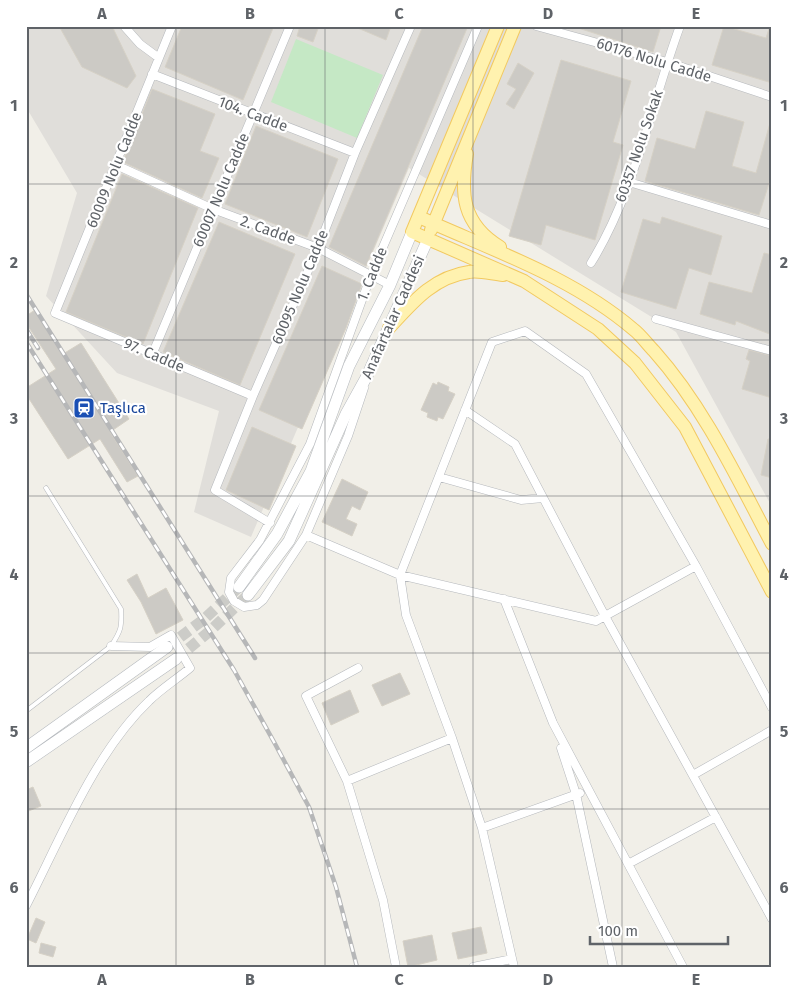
<svg xmlns="http://www.w3.org/2000/svg" width="798" height="993" viewBox="0 0 798 993" font-family="'Fira Sans',sans-serif">
	<style>
		.industrial { fill: #e0deda }
		.green { fill: #c5e8c5 }
		.building { fill: #cccac5; stroke: #d6d1c6 }
		.lines { fill: none; stroke-linecap: round; stroke-linejoin: round }
		.secondary-tunnel { stroke: #ccccc8; stroke-width: 11; stroke-dasharray: 11 5.5; stroke-linecap: butt }
		.service-casing { stroke: #b5b8bc; stroke-width: 5 }
		.minor-casing { stroke: #b5b8bc; stroke-width: 9 }
		.secondary-casing { stroke: #b6babf; stroke-width: 12 }
		.primary-casing { stroke: #f2c960; stroke-width: 14 }
		.service { stroke: #fff; stroke-width: 4 }
		.minor { stroke: #fff; stroke-width: 8 }
		.secondary { stroke: #fff; stroke-width: 11 }
		.primary { stroke: #fff2af; stroke-width: 12 }
		.rail-casing { stroke: #b6b7b8; stroke-width: 4.5 }
		.rail { stroke: #fff; stroke-width: 2.5; stroke-dasharray: 8; stroke-linecap: butt }
		.grid { fill: none; stroke: #5f6368; stroke-width: 1; stroke-opacity: 0.55 }
		.labels { text-anchor: middle; stroke-width: 4.5; stroke-linejoin: round; paint-order: stroke }
		.street-label { font-size: 15px; fill: #5f6368; stroke: #fff }
		.transit-label { font-size: 15px; fill: #164399; stroke: #fff; text-anchor: start }
		.neatline { fill: none; stroke: #5f6368; stroke-width: 2 }
		.grid-label { font-size: 16px; text-anchor: middle; font-weight: bold; fill: #5f6368 }
	</style>
	<rect width="100%" height="100%" fill="#f1efe8"/>
	<path class="industrial" d="M26,26H772V507L676,332L409,168L251,537L194,512L219,411L117,373L46,296L77,193L26,107Z"/>
	<path class="green" d="M296,39L383,75L357,138L271,102Z"/>
	<path class="building" d="M59,26H112L136,76L127,88L82,67Z
		M182,26H274L243,100L165,67Z
		M300,26H319L313,42L297,36Z
		M353,26H391L386,40Z
		M423,26H468L366,266L329,247Z
		M572,26H661L653,52Z
		M724,26L766,38L770,26H772V83L712,65Z
		M561,60L631,81L613,142L623,145L595,240L546,225L541,245L509,236Z
		M518,63L534,73L514,109L506,104L516,89L507,84Z
		M152,89L215,114L200,151L219,158L202,198L123,162Z
		M706,111L744,122L732,166L756,173L770,123L772,124V174L759,215L645,181L657,138L695,149Z
		M256,126L338,159L307,237L225,204Z
		M122,174L198,208L143,344L66,312Z
		M662,217L722,236L711,275L689,268L676,309L621,292L643,219L660,224Z
		M219,222L295,254L240,385L163,352Z
		M764,253L772,255V335L736,321L735,325L700,314L709,282L752,293Z
		M322,266L362,284L346,328L302,429L259,410Z
		M35,310L63,354L81,343L129,419L110,432L138,476L127,482L100,439L68,459L26,394V388L56,369L26,323V316Z
		M749,350L772,356V398L742,389L750,361L746,359Z
		M438,382L449,387L448,391L455,394L443,419L438,417L437,421L427,417L428,413L421,410L433,383L437,385Z
		M252,427L296,446L269,510L226,490Z
		M768,439H772V478L761,475Z
		M342,479L368,492L360,510L352,506L346,519L357,524L352,536L322,522Z
		M137,574L148,598L166,588L183,620L156,634L141,602L127,580Z
		M400,673L410,694L382,706L372,685Z
		M350,690L359,712L331,725L322,703Z
		M33,787L41,806L26,812V790Z
		M36,918L45,922L36,943L27,939Z
		M481,927L487,953L458,959L452,933Z
		M432,935L437,960L408,967L403,941Z
		M41,943L56,947L53,957L39,953Z"/>
	<g class="lines">
		<path class="secondary-tunnel" d="M167,647L203,620L239,587
			M176,659L211,630L248,595"/>
		<g class="service-casing">
			<path id="service" d="M26,711L111,646C121,631 122,627 121,609L46,488"/>
		</g>
		<g class="minor-casing">
			<path id="minor" d="M124,26L140,44L159,58
				M172,26L55,313L253,396
				M536,26L667,62L772,97
				M152,74L355,153
				M116,165L213,209L318,248L390,285
				M629,182L772,225
				M591,263C635,192 651,105 680,26
				M656,319L772,351
				M152,355L290,26
				M364,388L348,436L306,535L263,600L257,605L244,607L234,601L229,592L231,578L260,540L310,444L371,275L478,26
				M465,410L515,444L605,616L772,919
				M439,477L521,500L543,498
				M270,523L215,490L253,396L318,248L355,153L411,26
				M306,535L400,575L596,621L696,566
				M504,599L553,723L683,967
				M358,668L306,696L347,781L383,900L396,967
				M561,748L576,794L613,967
				M693,775L772,730
				M347,781L452,738
				M482,828L580,793
				M628,864L716,817
				M26,906C60,840 95,752 149,701C161,689 177,679 190,668L171,635L150,647L111,646
				M473,967L512,959
				M514,967L482,828L452,738L406,615L400,575L492,342L525,331L586,374L696,566L772,708"/>
		</g>
		<g class="secondary-casing">
			<path id="secondary" d="M239,587L277,534L311,471L349,366L390,285L412,232
				M248,595L289,541L346,414L367,376L428,239
				M26,748L167,647
				M26,762L176,659"/>
		</g>
		<g class="primary-casing">
			<path id="primary" d="M498,26L412,232L524,281L598,329L635,363L685,427L772,592
				M467,154C460,193 462,224 500,247
				M419,217C492,250 572,277 633,329C641,335 647,344 654,351C704,407 737,478 772,544
				M431,230L515,26
				M389,328C412,303 433,277 469,272C479,270 492,274 503,275"/>
		</g>
		<use href="#service" class="service"/>
		<use href="#minor" class="minor"/>
		<use href="#secondary" class="secondary"/>
		<use href="#primary" class="primary"/>
		<g class="rail-casing">
			<path id="rail" d="M26,294L255,658
				M26,329L38,348
				M26,342L234,670L274,742L309,807L336,887L357,967"/>
		</g>
		<use href="#rail" class="rail"/>
	</g>
	<path class="grid" d="M176,26V967M325,26V967M473,26V967M622,26V967M26,184H772M26,340H772M26,496H772M26,653H772M26,809H772"/>
	<defs>
		<g id="station-square" transform="scale(1.125)"><rect x="-9" y="-9" width="18" height="18" rx="4" fill="#1a4fb4" stroke="#fff"/><path d="M-3-6H3Q5-6 5-4V2Q5 4 3 4L4.5 6H3L1.5 4h-3L-3 6H-4.5L-3 4Q-5 4-5 2V-4Q-5-6-3-6ZM-3.5-4v3h7v-3ZM-3.5 1v1.5H-2V1ZM2 1v1.5H3.5V1Z" fill="#fff"/></g>
	</defs>
	<g fill-rule="evenodd">
		<use href="#station-square" x="84" y="408"/>
	</g>
	<g class="labels">
		<g class="street-label">
			<text transform="translate(654 60) rotate(17)" y="5">60176 Nolu Cadde</text>
			<text transform="translate(253 114) rotate(21)" y="5">104. Cadde</text>
			<text transform="translate(639 146) rotate(-71)" y="5">60357 Nolu Sokak</text>
			<text transform="translate(114 170) rotate(-68)" y="5">60009 Nolu Cadde</text>
			<text transform="translate(221 190) rotate(-67)" y="5">60007 Nolu Cadde</text>
			<text transform="translate(268 230) rotate(20)" y="5">2. Cadde</text>
			<text transform="translate(372 274) rotate(-68)" y="5">1. Cadde</text>
			<text transform="translate(300 287) rotate(-67)" y="5">60095 Nolu Cadde</text>
			<text transform="translate(393 317) rotate(-66)" y="5">Anafartalar Caddesi</text>
			<text transform="translate(154 355) rotate(23)" y="5">97. Cadde</text>
		</g>
		<g class="transit-label">
			<text x="100" y="413">Taşlıca</text>
		</g>
	</g>
	<rect width="798" height="993" fill="none" stroke="#ffffff" stroke-width="55"/>
	<path d="M590 936v8h138v-8" fill="none" stroke="#5f6368" stroke-width="2.5"/>
	<text x="598" y="936" font-size="15" fill="#5f6368" stroke="#ffffff" stroke-width="4" paint-order="stroke">100 m</text>
	<rect x="28" y="28" width="742" height="938" class="neatline"/>
	<g class="grid-label">
		<text x="102" y="19">A</text>
		<text x="250" y="19">B</text>
		<text x="399" y="19">C</text>
		<text x="548" y="19">D</text>
		<text x="696" y="19">E</text>
		<text x="14" y="111">1</text>
		<text x="784" y="111">1</text>
		<text x="14" y="268">2</text>
		<text x="784" y="268">2</text>
		<text x="14" y="424">3</text>
		<text x="784" y="424">3</text>
		<text x="14" y="580">4</text>
		<text x="784" y="580">4</text>
		<text x="14" y="737">5</text>
		<text x="784" y="737">5</text>
		<text x="14" y="893">6</text>
		<text x="784" y="893">6</text>
		<text x="102" y="985">A</text>
		<text x="250" y="985">B</text>
		<text x="399" y="985">C</text>
		<text x="548" y="985">D</text>
		<text x="696" y="985">E</text>
	</g>
</svg>
